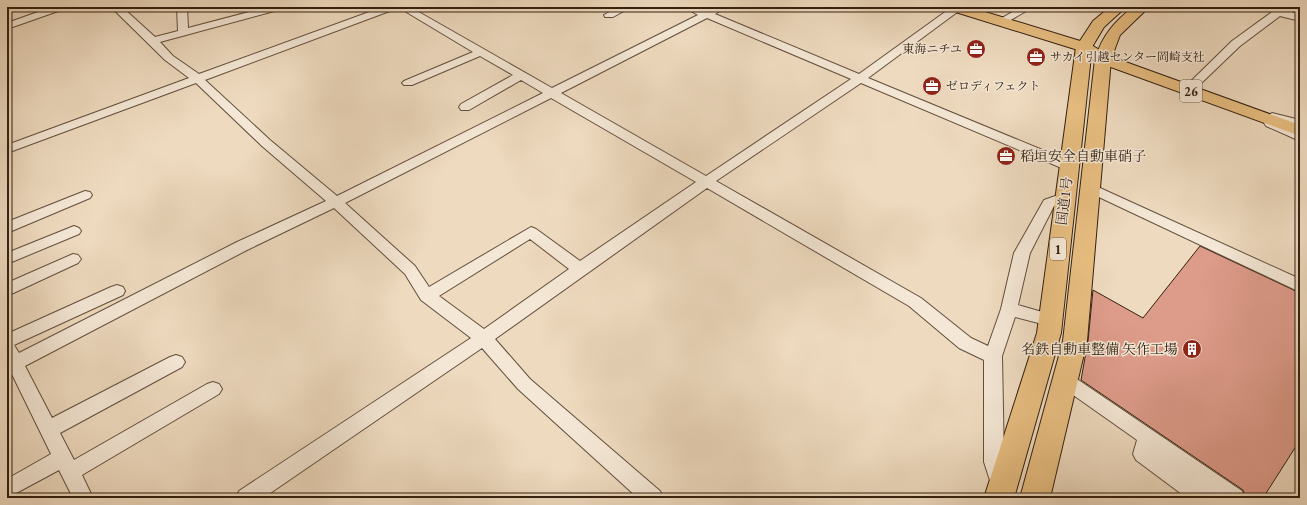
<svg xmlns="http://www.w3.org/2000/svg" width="1307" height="505" viewBox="0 0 1307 505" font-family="'EB Garamond','Noto Serif JP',serif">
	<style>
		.building { fill: #dd9b8a; stroke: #322010 }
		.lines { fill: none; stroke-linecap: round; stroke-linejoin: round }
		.minor-casing { stroke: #614e3c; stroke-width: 2 }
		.primary-casing { stroke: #322010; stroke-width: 2 }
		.trunk-casing { stroke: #322010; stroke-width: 2 }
		.minor { fill: #f4e7d5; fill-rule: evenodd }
		.primary { fill: #e7bd80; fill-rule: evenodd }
		.trunk { fill: #e7bd80; fill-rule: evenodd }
		.labels { text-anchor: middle; stroke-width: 3; stroke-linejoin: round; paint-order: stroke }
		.far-poi-label { font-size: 12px; fill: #322010; stroke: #f4e7d5; text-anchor: start }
		.shield { fill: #f4e7d5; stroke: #6c5c4b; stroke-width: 1 }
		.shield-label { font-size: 13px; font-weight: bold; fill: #322010 }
		.poi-label { font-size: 14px; fill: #322010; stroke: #f4e7d5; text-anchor: start }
		.street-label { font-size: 14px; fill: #322010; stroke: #f4e7d5 }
	</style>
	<rect width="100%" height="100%" fill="#eedabf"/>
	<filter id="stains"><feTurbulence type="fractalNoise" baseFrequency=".005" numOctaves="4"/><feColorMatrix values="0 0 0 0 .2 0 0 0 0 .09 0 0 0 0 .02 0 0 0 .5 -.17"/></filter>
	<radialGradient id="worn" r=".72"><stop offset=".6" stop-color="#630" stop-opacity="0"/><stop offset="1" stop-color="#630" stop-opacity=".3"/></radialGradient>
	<path class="building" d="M1200,246L1300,293V440L1263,498H1246L1243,490L1081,380L1088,341L1093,290L1143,318Z"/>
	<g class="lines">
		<g class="minor-casing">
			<path id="minor" d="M52,7H66L64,9L7,29V23Z
				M111,7H122L155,37L178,31L177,7H187L188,28L268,7H284L282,9L160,42L173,56L199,74L383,7H397L395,9L205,80L270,140L337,196L543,93L521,80L469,110H461L459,107L461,104L513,75L480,56L412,85H404L402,83L404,81L473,52L398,7H410L552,88L698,15L684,7H697L706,11L713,7H726L715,14L859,74L952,7H961L960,10L868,78L1074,163L1076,166L1074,169H1064L861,83L716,181L921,298L971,338L988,346L1001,309L1014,253L1044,200L1064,193L1069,194L1071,197L1069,200L1054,206L1030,253L1018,305L1056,316L1058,320L1056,324L1050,326L1015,317L1002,356L1004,462L1010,484L1007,490L1000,493L993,490L984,462V360L959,348L909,306L707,188L495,339L530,379L660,491L663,498H638L518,389L482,348L263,498H236L239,491L471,338L421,300L405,274L334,208L247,250L25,366L52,418L170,357L176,355L182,357L185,362L182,367L60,433L74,460L207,384L213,382L219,384L222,389L219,394L82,475L93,498H73L59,470L7,498V479L51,454L7,364V334L111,287L117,285L123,287L125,291L123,295L14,345L19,353L237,242L326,201L262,146L196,83L7,153V145L189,78L165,60ZM707,18L851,79L706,176L561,93ZM551,98L696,182L580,261L536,229L531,227L429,287L415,266L345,203ZM530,239L569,269L484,329L439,296Z
				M618,7H631L613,17H605L604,15Z
				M1021,7H1033L1004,24H996L995,22Z
				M1282,7H1295L1289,11L1300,15V21L1280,16L1240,46L1192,92H1184L1182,90L1184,88L1232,41L1276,9Z
				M1272,113L1300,120V128L1278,122L1300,132V141L1266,126L1264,123L1268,120L1266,117Z
				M1089,183L1300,279V292L1084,190L1082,187L1084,184Z
				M85,191L90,192L92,195L90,198L7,233V222Z
				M74,226L79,228L81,231L79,234L7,264V253Z
				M73,254L78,255L81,259L78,263L7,296V283Z
				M1065,373L1071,375L1242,491L1245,498H1218L1211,493L1213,498H1187L1136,460L1133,454L1137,440L1059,385L1056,380L1059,375Z"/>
		</g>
		<g class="primary-casing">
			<path id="primary" d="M947,7H969L1090,44L1109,56L1300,125V136L1097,62L1078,50L949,10Z"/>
		</g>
		<g class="trunk-casing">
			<path id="trunk" d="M1110,7H1126L1104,27L1092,47L1061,333L1014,498H984L1037,333L1076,47L1093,21Z
				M1133,7H1149L1120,35L1111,59L1087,341L1050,498H1020L1063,341L1095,59C1102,36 1114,22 1133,7Z"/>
		</g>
		<use href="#minor" class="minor"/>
		<use href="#primary" class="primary"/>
		<use href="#trunk" class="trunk"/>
	</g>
	<defs>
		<g id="office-disc" transform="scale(1)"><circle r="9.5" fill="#8f2418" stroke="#f4e7d5"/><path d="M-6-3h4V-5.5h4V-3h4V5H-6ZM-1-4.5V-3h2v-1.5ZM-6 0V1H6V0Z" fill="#fff"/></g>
		<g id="building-disc" transform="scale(1)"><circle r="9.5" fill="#8f2418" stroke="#f4e7d5"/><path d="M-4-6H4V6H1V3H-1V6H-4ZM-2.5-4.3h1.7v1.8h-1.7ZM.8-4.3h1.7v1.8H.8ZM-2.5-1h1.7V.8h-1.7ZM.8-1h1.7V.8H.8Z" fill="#fff"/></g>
	</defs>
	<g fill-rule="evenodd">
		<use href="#office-disc" x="976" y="49"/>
		<use href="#office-disc" x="1036" y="57"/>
		<use href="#office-disc" x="932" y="86"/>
		<use href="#office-disc" x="1006" y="156"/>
		<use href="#building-disc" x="1192" y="349"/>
	</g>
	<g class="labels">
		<g class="far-poi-label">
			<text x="962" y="53" text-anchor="end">東海ニチユ</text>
			<text x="1050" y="61">サカイ引越センター岡崎支社</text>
			<text x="946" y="90">ゼロディフェクト</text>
		</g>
		<g class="shield">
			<rect x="1180" y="80" width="22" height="22" rx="3"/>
			<rect x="1050" y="238" width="16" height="22" rx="3"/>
		</g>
		<g class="shield-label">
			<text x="1191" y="96">26</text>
			<text x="1058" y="254">1</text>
		</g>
		<g class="poi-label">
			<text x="1020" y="161">稻垣安全自動車硝子</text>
			<text x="1178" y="354" text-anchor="end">名鉄自動車整備 矢作工場</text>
		</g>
		<g class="street-label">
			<text transform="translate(1064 201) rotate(-83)" y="5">国道1号</text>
		</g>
	</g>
	<rect width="1307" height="505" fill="none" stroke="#eedabf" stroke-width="24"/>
	<rect x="8" y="8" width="1291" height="489" fill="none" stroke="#322010" stroke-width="2"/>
	<rect x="12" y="12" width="1283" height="481" fill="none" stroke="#322010"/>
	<rect width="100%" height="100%" filter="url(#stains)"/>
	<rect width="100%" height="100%" fill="url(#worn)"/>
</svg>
